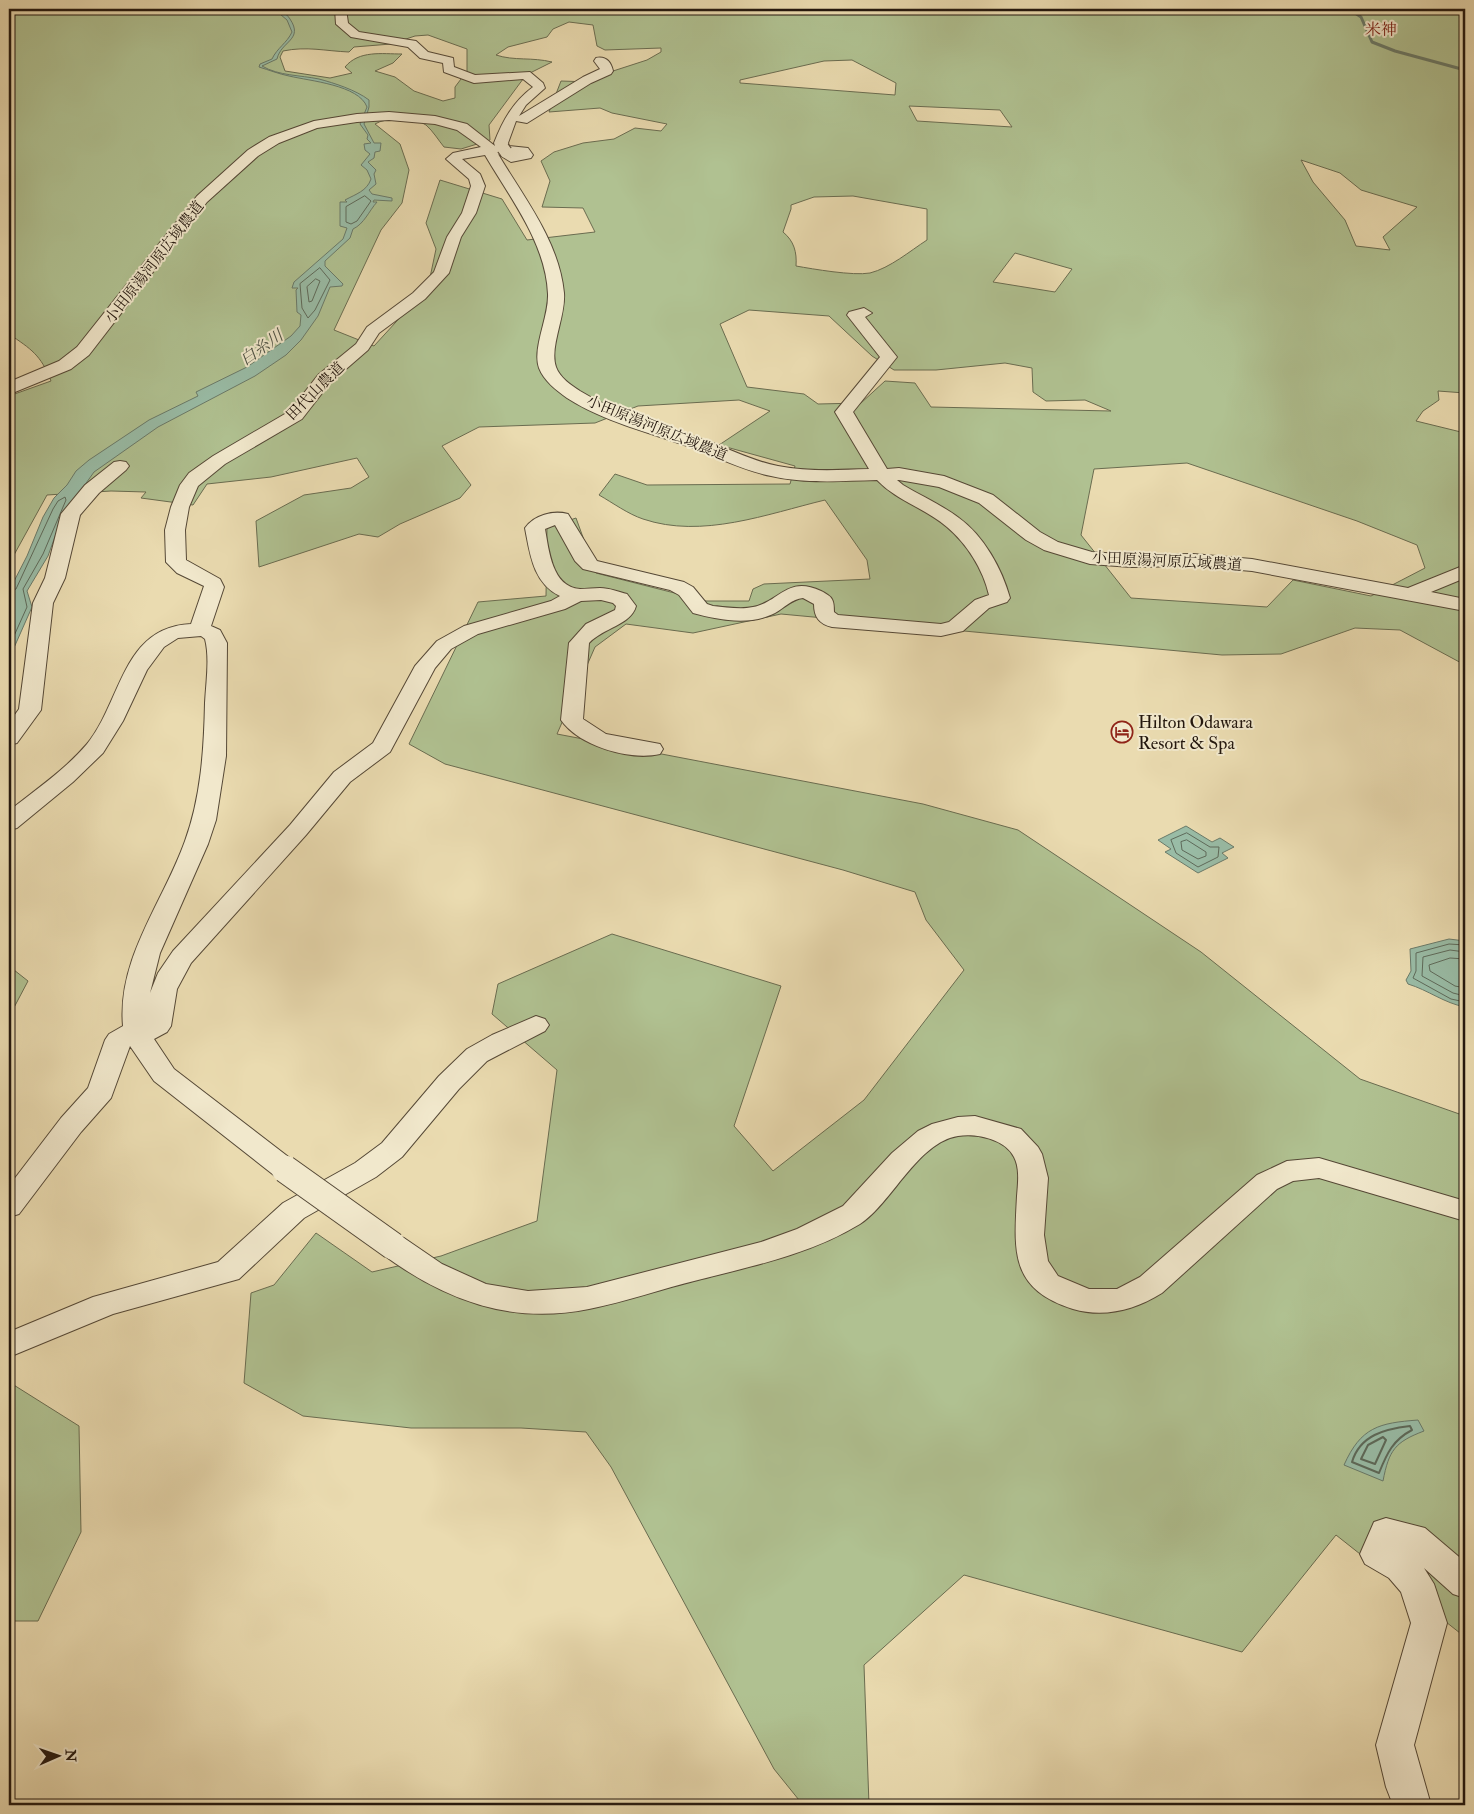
<svg xmlns="http://www.w3.org/2000/svg" width="1474" height="1814" viewBox="0 0 1474 1814" font-family="'IM FELL Double Pica','Noto Serif JP',serif">
	<style>
		.green { fill: #b0c191; stroke: #6a6c50; fill-rule: evenodd }
		.water { fill: #99bca6; stroke: #6a7a69 }
		.lines { fill: none; stroke-linecap: round; stroke-linejoin: round }
		.shore-far1 { stroke: #5e6a5a; stroke-width: 1 }
		.shore { stroke: #5e6a5a; stroke-width: 2 }
		.stream { stroke: #6a7a69; stroke-width: 3 }
		.minor-casing { stroke: #554836; stroke-width: 2 }
		.minor { fill: #f1e8cc; fill-rule: evenodd }
		.minor-bridge-far1-casing { stroke: #554836; stroke-width: 14; stroke-linecap: butt }
		.minor-bridge-casing { stroke: #554836; stroke-width: 29; stroke-linecap: butt }
		.minor-bridge-far1 { stroke: #f1e8cc; stroke-width: 12 }
		.minor-bridge { stroke: #f1e8cc; stroke-width: 27 }
		.labels { text-anchor: middle; stroke-width: 4; stroke-linejoin: round; paint-order: stroke }
		.far-street-label { font-size: 15px; fill: #23170e; stroke: #f1e8cc }
		.far-neighbourhood-label { font-size: 16px; fill: #7a1f14; stroke: #f1e8cc }
		.far-water-label { font-size: 16px; font-style: italic; fill: #4c5143; stroke: #f1e8cc }
		.poi-label { font-size: 18px; fill: #23170e; stroke: #f1e8cc; text-anchor: start }
	</style>
	<rect width="100%" height="100%" fill="#eadbb0"/>
	<filter id="stains"><feTurbulence type="fractalNoise" baseFrequency=".004" numOctaves="4"/><feColorMatrix values="0 0 0 0 .2 0 0 0 0 .09 0 0 0 0 .02 0 0 0 .5 -.17"/></filter>
	<radialGradient id="worn" r=".72"><stop offset=".6" stop-color="#630" stop-opacity="0"/><stop offset="1" stop-color="#630" stop-opacity=".3"/></radialGradient>
	<path class="green" d="M9,9H1465V393L1438,391L1439,400L1423,411L1416,421L1465,433V665L1400,630L1355,628L1281,654L1222,655L781,614L693,633L626,624L595,647L557,734L923,804L1018,830L1201,952L1360,1079L1465,1116V1637L1336,1535L1242,1652L964,1575L864,1665L869,1805H803L774,1769L611,1467L586,1432L521,1428H411L303,1416L244,1383L251,1293L274,1285L316,1233L372,1272L441,1256L537,1221L557,1070L492,1014L498,984L612,934L781,986L734,1126L773,1171L864,1100L964,970L926,920L915,892L843,870L445,764L409,744L478,602L546,596L547,528L576,518L596,573L706,601H749L753,589L764,584L870,579L867,560L825,500C767,514 702,539 643,519C628,514 613,503 599,495L615,474L647,485L790,484L795,466L719,445L770,411L739,400L638,406L595,423L479,427L442,446L471,485L460,498L400,524L378,537L359,534L259,567L256,521L304,495L351,488L369,477L357,458L271,477L207,484L193,505L141,498L146,492L111,491L47,495L9,564V396L51,381C41,355 31,349 9,334ZM569,22L593,25L597,46L605,50L661,48V52L647,60L610,72L591,82L561,81L549,112L600,108L612,113L667,124L661,131L635,128L614,139L583,143L554,152L541,161L550,181L542,207L583,208L595,232L527,240L502,199L440,180L426,223L436,249L428,287L374,346L334,330L381,230L402,203L409,170L400,144L375,124C386,117 415,117 426,125C433,131 439,141 444,147L461,149L490,140L489,125L526,75L552,62C532,57 514,61 496,55L508,47L547,37L553,29ZM428,35L467,49V71L455,87V98L443,101L414,91L395,77L375,71L393,63L402,54C382,54 359,50 345,67L352,73L330,78L285,71L280,57L283,51C307,46 325,51 349,52L354,47L391,44L415,36ZM852,60L896,83L895,95L740,83V80L824,61ZM909,106L1000,110L1012,127L917,121ZM1301,160L1340,173L1361,190L1417,207L1383,237L1390,250L1356,246L1345,220L1313,182ZM853,196L927,209V240C910,251 890,268 870,273C853,276 813,269 796,266C797,252 794,241 783,232L791,209V205L814,197ZM1015,253L1072,269L1055,292L993,282ZM749,310L829,316L872,356L894,370H936L1005,363L1032,368L1033,392L1046,401L1085,400L1111,411L931,407L915,383L885,381L861,403L818,404L804,394L747,387L720,324ZM1187,463L1357,521L1417,545L1425,568L1371,596L1293,580L1267,607L1131,598L1081,535L1094,469Z
		M9,966L28,981L9,1017Z
		M9,1382L79,1426L81,1532L38,1621H9Z"/>
	<path class="water" d="M274,9C280,9 286,13 290,19C304,40 281,41 277,59L262,66C279,76 300,75 319,79C334,83 356,90 369,100V107L364,124L374,143H381L380,151L375,152L374,158L368,162L376,170L374,174L376,184L369,190L372,194L392,198V201L374,200L373,202H377C369,211 364,224 353,229L350,238L325,261V266L343,284L342,286L330,287L318,316L301,340L286,355L255,376L158,427L94,472L62,517L48,556L27,591L32,607L9,659V591L27,556L43,517L54,498L67,485L76,471L89,460L149,420L198,396L196,392L247,367L291,336L300,326L301,315L297,312L296,290L298,288H292L294,282L343,239L347,228L340,226V202H347L345,200C356,194 367,191 371,179L367,170L361,165L370,154L365,150L364,144L371,143L367,139L368,135L360,124L367,107C359,85 310,81 289,76C279,74 269,70 259,67L260,64L272,59C277,48 287,43 292,32L287,20Z
		M1186,826L1212,842L1220,838L1234,847L1222,853L1228,858L1198,873L1165,852L1171,849L1158,840Z
		M1449,939L1465,941V1007C1444,1003 1428,990 1408,984L1406,980L1411,971L1410,949Z
		M1418,1420L1424,1431C1395,1442 1389,1450 1383,1481L1344,1465C1361,1427 1379,1423 1418,1420Z"/>
	<g class="lines">
		<path class="shore-far1" d="M365,196L371,201L357,221L351,224L346,222V207Z
			M320,268L330,280L315,310L308,318L302,308L300,284Z
			M316,279L320,281L312,301L309,302L307,287Z
			M9,592L16,589L53,509L58,501L65,497L66,500L43,554L23,589L27,607L9,647
			M1187,833L1210,847H1219L1218,857L1198,867L1176,853L1171,840Z
			M1187,840L1206,852V856L1198,859L1182,850L1181,842Z
			M1465,945L1449,944L1416,953V971L1413,978L1451,999L1465,1002
			M1465,952L1450,950L1423,957L1422,976L1453,993L1465,996
			M1465,959L1450,958L1429,965L1430,971L1455,986L1465,988"/>
		<path class="shore" d="M1410,1426L1412,1430C1393,1440 1387,1453 1379,1473L1352,1462C1360,1435 1385,1429 1410,1426Z
			M1383,1437L1386,1440L1375,1464L1361,1459L1368,1445Z"/>
		<path class="stream" d="M1349,9L1361,17L1372,42L1395,51L1465,70
			M1465,198L1461,203L1465,207"/>
		<g class="minor-casing">
			<path id="minor" d="M335,9H346L348,23L359,32L416,41L428,52L453,58L454,67L475,75L530,72L543,83L545,88L526,105L519,116L583,77L600,69L594,61L596,58C606,56 611,62 613,71L611,74L591,83L527,123L516,121L508,143L509,146L528,148L533,155L531,158L511,162L498,154C524,198 559,241 564,293C566,316 549,347 556,367C560,378 571,385 580,391C619,415 668,427 710,442C732,450 755,462 778,466C808,472 839,470 869,469L835,412L880,357L847,315L849,312L864,308L872,313L865,317L897,357L853,412L887,469L899,468L944,476L993,495L1040,532L1058,542L1092,552L1131,555L1193,554L1252,559L1408,588L1465,565V578L1431,592L1465,599V611L1252,571L1193,566L1131,567L1090,564L1044,550L1026,540L979,503L939,487L899,480H897L903,485C921,496 942,505 959,518C984,536 1002,569 1010,598L1007,602L989,608L963,631L941,636L832,627C819,624 814,617 814,604L803,598C792,599 784,608 775,613C750,626 719,620 693,613L679,595L670,590L583,569L575,561L555,525L545,529C549,551 552,587 580,589C587,589 594,588 600,588C609,588 619,592 627,594L636,606C631,625 603,628 589,643L583,719L606,734L660,744L663,749L660,754C630,761 579,746 561,720L569,643L586,624L615,610L616,606L613,603L601,600L581,601L565,609L478,634L451,649L435,668L390,752L350,782L306,835L191,963L177,989L171,1026L167,1032L154,1039L174,1069L295,1162L299,1169L295,1176L285,1179L275,1176L154,1081L130,1046L111,1098L81,1132L19,1214L9,1217V1186L61,1118L88,1088L105,1040L109,1034L123,1026C117,958 163,903 185,841C201,797 204,750 205,703C206,683 210,658 205,639L201,636L178,638L164,647L147,670L123,721L103,753L73,782L17,828L9,830V811C35,790 65,770 87,744C122,701 122,627 191,624L204,586L177,573L166,562L165,530L171,507L180,485L189,473L213,456L290,411L318,375L356,344L367,327L413,293L434,272L447,237L462,213L471,186L469,179L446,159L453,153L481,147L457,130L435,124L389,120L357,122L317,128L279,143L258,156L207,202L89,355L71,369L15,392L9,393V382L59,361L77,347L197,196L248,150L269,137L314,121L357,114L389,112L435,116L467,124L495,146L494,143C503,120 513,102 533,87L523,79L474,83L444,72L443,63L420,58L408,47L351,37L336,24ZM485,155C510,198 546,243 548,294C549,317 532,348 539,368C544,381 556,390 567,398C604,422 652,433 693,448C719,458 745,471 771,476C806,484 842,481 877,480C897,501 925,508 947,527C967,544 983,569 989,595L975,600L949,622L941,624L838,615L834,612C834,600 833,597 821,591C787,575 780,602 753,607C740,610 726,607 713,606L707,604L693,587L684,582L597,561L568,514C553,510 534,515 525,528C530,554 533,583 560,596L551,601L464,626L437,641L415,666L373,743L334,772L290,825L173,951L158,973L150,993L160,953L208,844L216,820L226,756L227,643L220,630L211,626L224,587L220,579L186,560L185,530L189,507L198,486L225,464L302,419L330,383L368,350L379,333L425,299L449,273L461,237L476,213L485,186L480,174L462,159Z
				M120,461L126,462L129,466L126,470L99,493L80,515L65,578L53,603L41,710L17,743L9,745V723L19,709L33,603L45,578L61,514L85,485L114,462Z
				M536,1016L545,1019L549,1025L545,1031L487,1061L459,1089L402,1157L376,1177L304,1218L239,1279L113,1314L9,1357V1332L93,1297L218,1262L283,1203L355,1163L382,1143L439,1076L467,1049L492,1035Z
				M975,1116L1021,1129L1038,1147L1042,1154L1048,1178L1044,1235L1048,1261L1058,1276L1089,1289H1117L1140,1277L1257,1175L1287,1161L1319,1158L1465,1201V1221L1319,1178L1293,1181L1277,1189L1162,1293C1135,1310 1104,1318 1073,1309C1010,1289 1014,1252 1017,1196C1018,1184 1020,1168 1014,1157C1005,1139 976,1133 958,1136C918,1142 891,1204 860,1224C811,1254 753,1266 698,1280C661,1289 626,1302 589,1309C510,1325 445,1300 382,1254L378,1246L382,1238L393,1235L404,1238L442,1264L486,1284L528,1291L587,1287L761,1242L797,1229L843,1206L892,1153L918,1131L932,1124L958,1117Z
				M1386,1518L1425,1528L1465,1562V1598L1453,1594L1424,1568L1434,1584L1447,1623L1414,1745L1431,1805H1393L1386,1787L1376,1745L1411,1623L1401,1592L1389,1578L1365,1564L1360,1554L1374,1522Z"/>
		</g>
		<use href="#minor" class="minor"/>
		<g class="minor-bridge-far1-casing">
			<path id="minor-bridge-far1" d="M503,148L506,152"/>
		</g>
		<g class="minor-bridge-casing">
			<path id="minor-bridge" d="M285,1169L393,1246"/>
		</g>
		<use href="#minor-bridge-far1" class="minor-bridge-far1"/>
		<use href="#minor-bridge" class="minor-bridge"/>
	</g>
	<defs>
		<g id="hotel-ring" transform="scale(1.125)"><circle r="9.5" fill="#f1e8cc" stroke="#8f2418" stroke-width="1.5"/><path d="M-6-4.5h1.5V1H6V5H4.5V3h-9V5H-6ZM-4 0a1.8 1.8 0 1 1 3.6 0ZM.5 0V-2.5h3Q6-2.5 6 0Z" fill="#8f2418"/></g>
	</defs>
	<g fill-rule="evenodd">
		<use href="#hotel-ring" x="1122" y="732"/>
	</g>
	<g class="labels">
		<g class="far-street-label">
			<text transform="translate(154 262) rotate(-52)" y="5">小田原湯河原広域農道</text>
			<text transform="translate(315 391) rotate(-45)" y="5">田代山農道</text>
			<text transform="translate(657 428) rotate(22)" y="5">小田原湯河原広域農道</text>
			<text transform="translate(1167 561) rotate(3)" y="5">小田原湯河原広域農道</text>
		</g>
		<g class="far-neighbourhood-label">
			<text x="1381" y="35">米神</text>
		</g>
		<g class="far-water-label">
			<text transform="translate(261 347) rotate(-35)" y="6">白糸川</text>
		</g>
		<g class="poi-label">
			<text x="1138" y="728">Hilton Odawara<tspan x="1138" dy="21">Resort &amp; Spa</tspan></text>
		</g>
	</g>
	<rect width="1474" height="1814" fill="none" stroke="#eadbb0" stroke-width="30"/>
	<rect x="10" y="10" width="1454" height="1794" fill="none" stroke="#23170e" stroke-width="2.5"/>
	<rect x="15" y="15" width="1444" height="1784" fill="none" stroke="#23170e"/>
	<g transform="translate(58 1756) rotate(88)" stroke="#f1e8cc" stroke-width="4" paint-order="stroke">
	<path d="M0-4L9 19L0 12L-9 19Z" fill="#23170e"/>
	<text y="-8" font-size="14" font-weight="bold" text-anchor="middle" fill="#23170e">N</text>
	</g>
	<rect width="100%" height="100%" filter="url(#stains)"/>
	<rect width="100%" height="100%" fill="url(#worn)"/>
</svg>
